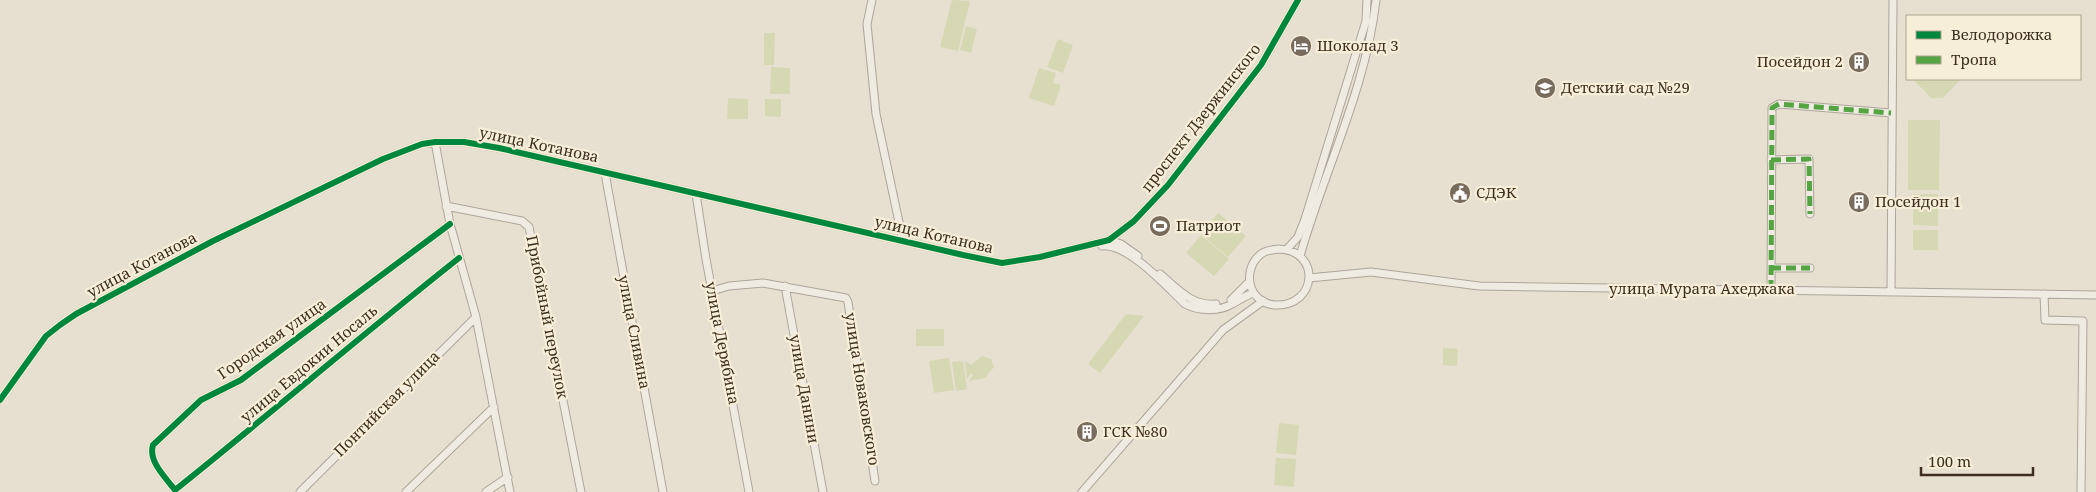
<svg xmlns="http://www.w3.org/2000/svg" width="2096" height="492" viewBox="0 0 2096 492" font-family="'Noto Serif',serif">
	<style>
		.green { fill: #d6d7b3 }
		.lines { fill: none; stroke-linecap: round; stroke-linejoin: round }
		.minor-casing { stroke: #ada599; stroke-width: 9 }
		.minor { stroke: #efebe3; stroke-width: 7 }
		.quiet { stroke: #54a441; stroke-width: 5; stroke-dasharray: 10 5; stroke-linecap: butt }
		.cycleway-casing { stroke: #f7eed8; stroke-width: 9 }
		.cycleway { stroke: #00873e; stroke-width: 6 }
		.labels { text-anchor: middle; stroke-width: 4.5; stroke-linejoin: round; paint-order: stroke }
		.poi-label { font-size: 15px; fill: #3d2e20; stroke: #f7eed8; text-anchor: start }
		.street-label { font-size: 15px; fill: #3d2e20; stroke: #f7eed8 }
	</style>
	<rect width="100%" height="100%" fill="#e7e0d1"/>
	<path class="green" d="M952,0L970,1L958,51L940,47Z
		M966,26L977,29L971,53L960,50Z
		M764,33H775L774,65H764Z
		M1058,39L1073,45L1063,73L1047,67Z
		M771,67L790,68V94H770Z
		M1039,68L1056,73L1053,83L1061,85L1054,106L1029,98Z
		M1913,79H1961L1943,98H1931Z
		M728,98L748,99V119H727Z
		M765,99H781V117L765,116Z
		M1908,120H1940L1939,190H1908Z
		M1913,194H1938V226L1913,225Z
		M1218,213L1246,236L1228,257L1201,234Z
		M1913,230H1938V250H1913Z
		M1201,235L1229,259L1214,276L1186,253Z
		M1126,314L1144,316L1100,373L1088,364Z
		M916,329H944V346H916Z
		M1443,348L1458,349L1457,366L1443,365Z
		M982,356L991,359L994,367L985,378L969,381L973,375L971,373L967,379L965,361L971,365Z
		M949,358L954,390L934,393L929,361Z
		M963,361L967,389L956,391L952,362Z
		M1279,423L1299,425L1296,455L1276,453Z
		M1276,458L1296,459L1294,487L1274,485Z"/>
	<g class="lines">
		<g class="minor-casing">
			<path id="minor" d="M872,0L867,24L876,114L903,241
				M435,142L450,224L476,317L510,492
				M1771,160L1809,159L1810,214
				M605,173L663,492
				M696,194L706,259L749,492
				M446,206L522,221L529,227L581,492
				M450,224L241,380L201,400L153,445C148,461 165,477 175,490C270,414 363,334 459,258
				M1109,240L1121,244L1138,256
				M1102,246C1128,243 1167,287 1185,304C1199,311 1218,312 1232,304C1240,300 1246,295 1254,293
				M1279,249C1322,251 1317,307 1275,305C1248,303 1241,270 1261,254C1266,250 1273,250 1279,249Z
				M1287,249L1298,237L1305,219L1366,21L1367,0
				M1300,256C1324,171 1366,89 1376,0
				M1771,268H1810
				M1160,274C1178,289 1191,306 1216,304
				M1309,278L1371,272L1479,286L2096,295
				M785,286L823,492
				M1771,290L1772,108L1779,104L1891,113
				M712,291L729,286L763,283L846,298L848,302L875,481
				M1891,291L1893,0
				M2044,294L2045,320L2083,321L2081,492
				M1231,300L1248,283
				M0,400L46,336L60,325L76,314L213,241L383,159L422,144L435,142H464L499,148L963,255L1002,263L1040,257L1109,240L1134,221L1168,185L1261,65L1298,0
				M300,492L476,317
				M406,492L494,407
				M486,492L508,477
				M1082,492L1223,330L1263,301"/>
		</g>
		<use href="#minor" class="minor"/>
		<path class="quiet" d="M1771,160L1809,159L1810,214
			M1771,268H1810
			M1771,290L1772,108L1779,104L1891,113"/>
		<g class="cycleway-casing">
			<path id="cycleway" d="M450,224L241,380L201,400L153,445C148,461 165,477 175,490C270,414 363,334 459,258
				M0,400L46,336L60,325L76,314L213,241L383,159L422,144L435,142H464L499,148L963,255L1002,263L1040,257L1109,240L1134,221L1168,185L1261,65L1298,0"/>
		</g>
		<use href="#cycleway" class="cycleway"/>
	</g>
	<defs>
		<g id="hotel-disc" transform="scale(1.125)"><circle r="9.5" fill="#786c5e" stroke="#f7eed8"/><path d="M-6-4.5h1.5V1H6V5H4.5V3h-9V5H-6ZM-4 0a1.8 1.8 0 1 1 3.6 0ZM.5 0V-2.5h3Q6-2.5 6 0Z" fill="#fff"/></g>
		<g id="building-disc" transform="scale(1.125)"><circle r="9.5" fill="#786c5e" stroke="#f7eed8"/><path d="M-4-6H4V6H1V3H-1V6H-4ZM-2.5-4.3h1.7v1.8h-1.7ZM.8-4.3h1.7v1.8H.8ZM-2.5-1h1.7V.8h-1.7ZM.8-1h1.7V.8H.8Z" fill="#fff"/></g>
		<g id="school-disc" transform="scale(1.125)"><circle r="9.5" fill="#786c5e" stroke="#f7eed8"/><path d="M0-5L7-2L0 1L-7-2ZM-4 1L0 2.5L4 1V4Q0 6-4 4Z" fill="#fff"/></g>
		<g id="civic-disc" transform="scale(1.125)"><circle r="9.5" fill="#786c5e" stroke="#f7eed8"/><path d="M-.6-6.5H3V-4.5H.6V-3L4-1V1h2V6H-6V1h2V-1L-.6-3ZM-1.2 2.5V6h2.4V2.5Z" fill="#fff"/></g>
		<g id="stadium-disc" transform="scale(1.125)"><circle r="9.5" fill="#786c5e" stroke="#f7eed8"/><path d="M0-5a6.5 5 0 1 0 0 10a6.5 5 0 1 0 0-10ZM-3.5-1.8h7v3.6h-7Z" fill="#fff"/></g>
	</defs>
	<g fill-rule="evenodd">
		<use href="#hotel-disc" x="1301" y="46"/>
		<use href="#building-disc" x="1859" y="62"/>
		<use href="#school-disc" x="1545" y="88"/>
		<use href="#civic-disc" x="1460" y="193"/>
		<use href="#building-disc" x="1859" y="202"/>
		<use href="#stadium-disc" x="1160" y="226"/>
		<use href="#building-disc" x="1087" y="432"/>
	</g>
	<g class="labels">
		<g class="poi-label">
			<text x="1317" y="51">Шоколад 3</text>
			<text x="1843" y="67" text-anchor="end">Посейдон 2</text>
			<text x="1561" y="93">Детский сад №29</text>
			<text x="1476" y="198">СДЭК</text>
			<text x="1875" y="207">Посейдон 1</text>
			<text x="1176" y="231">Патриот</text>
			<text x="1103" y="437">ГСК №80</text>
		</g>
		<g class="street-label">
			<text transform="translate(1201 118) rotate(-52)" y="5">проспект Дзержинского</text>
			<text transform="translate(539 145) rotate(12)" y="5">улица Котанова</text>
			<text transform="translate(934 235) rotate(13)" y="5">улица Котанова</text>
			<text transform="translate(142 265) rotate(-28)" y="5">улица Котанова</text>
			<text x="1702" y="294">улица Мурата Ахеджака</text>
			<text transform="translate(547 317) rotate(79)" y="5">Прибойный переулок</text>
			<text transform="translate(634 332) rotate(79)" y="5">улица Сливина</text>
			<text transform="translate(272 339) rotate(-35)" y="5">Городская улица</text>
			<text transform="translate(722 343) rotate(79)" y="5">улица Дерябина</text>
			<text transform="translate(309 364) rotate(-40)" y="5">улица Евдокии Носаль</text>
			<text transform="translate(804 389) rotate(80)" y="5">улица Данини</text>
			<text transform="translate(862 389) rotate(81)" y="5">улица Новаковского</text>
			<text transform="translate(387 404) rotate(-45)" y="5">Понтийская улица</text>
		</g>
	</g>
	<rect x="1906" y="15" width="175" height="65" fill="#f7eed8" stroke="#ada18e"/>
	<rect x="1916" y="31" width="25" height="8" fill="#00873e" stroke="#ada18e"/>
	<text x="1951" y="40" font-size="15" fill="#3d2e20">Велодорожка</text>
	<rect x="1916" y="56" width="25" height="8" fill="#54a441" stroke="#ada18e"/>
	<text x="1951" y="65" font-size="15" fill="#3d2e20">Тропа</text>
	<path d="M1921 467v8h112v-8" fill="none" stroke="#3d2e20" stroke-width="2.5"/>
	<text x="1928" y="467" font-size="15" fill="#3d2e20" stroke="#f7eed8" stroke-width="4" paint-order="stroke">100 m</text>
</svg>
